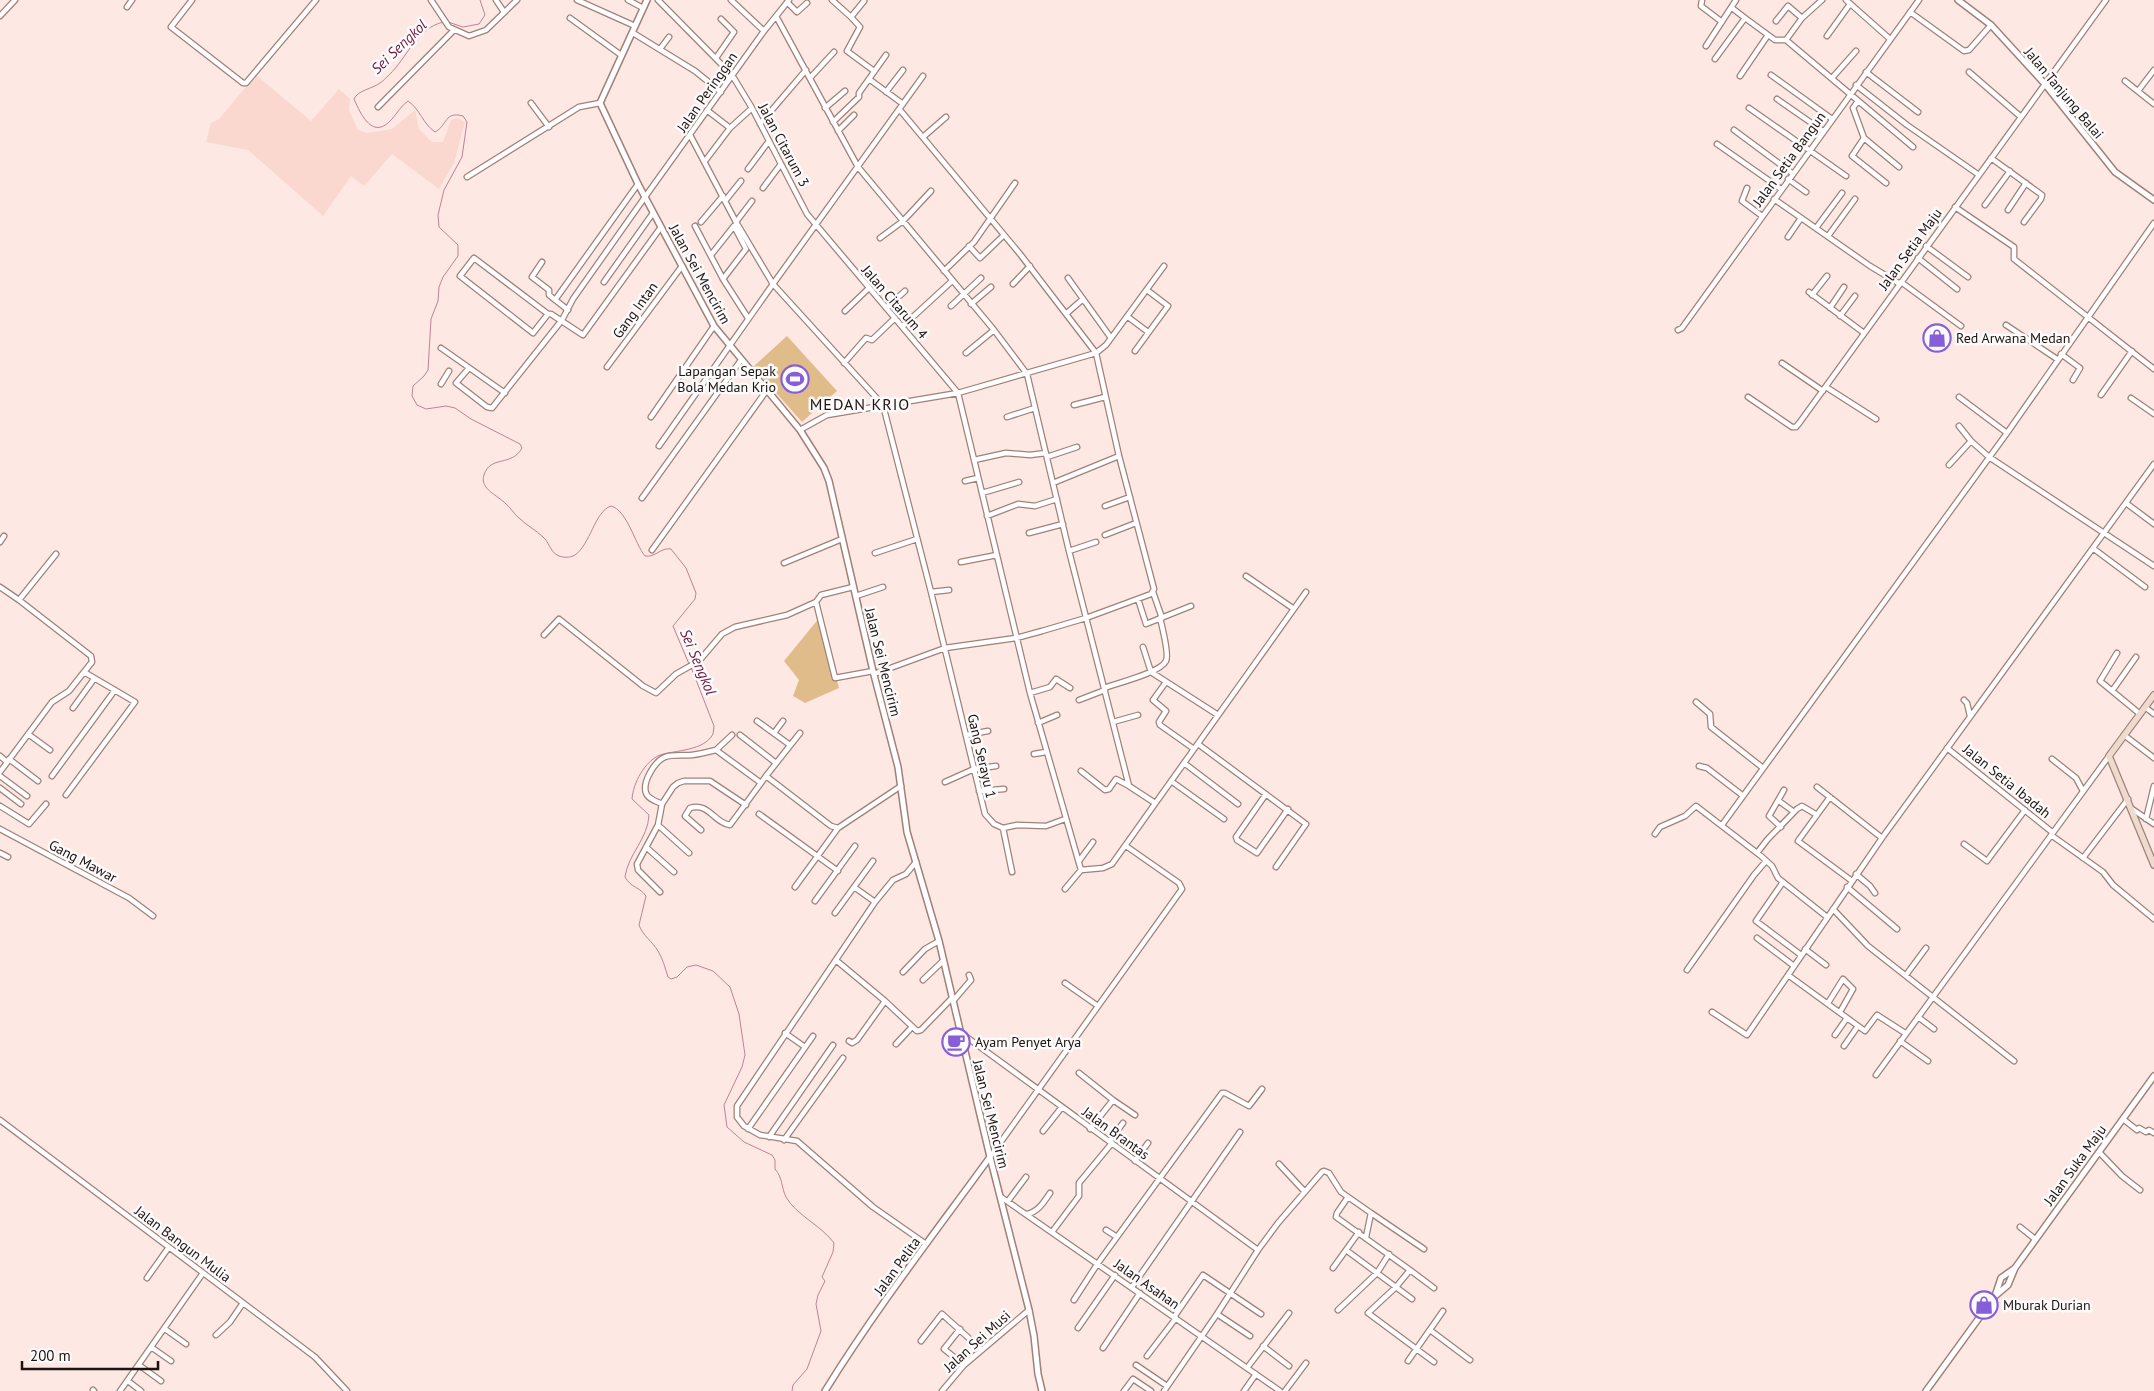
<svg xmlns="http://www.w3.org/2000/svg" width="2154" height="1391" viewBox="0 0 2154 1391" font-family="'PT Sans',sans-serif">
	<style>
		.built { fill: #fad8cf }
		.green { fill: #e0bc8b }
		.lines { fill: none; stroke-linecap: round; stroke-linejoin: round }
		.stream { stroke: #c18099; stroke-width: 1 }
		.minor-casing { stroke: #a08179; stroke-width: 7 }
		.tertiary-casing { stroke: #a08179; stroke-width: 8 }
		.secondary-casing { stroke: #a08179; stroke-width: 8 }
		.minor { stroke: #fff; stroke-width: 4.5 }
		.tertiary { stroke: #fff; stroke-width: 5 }
		.secondary { stroke: #eedbce; stroke-width: 5.5 }
		.labels { text-anchor: middle; stroke-width: 5; stroke-linejoin: round; paint-order: stroke }
		.street-label { font-size: 14px; fill: #1e1310; stroke: #fbfbfb }
		.poi-label { font-size: 14px; fill: #1e1310; stroke: #fbfbfb; text-anchor: start }
		.water-label { font-size: 15px; font-style: italic; fill: #6e2045; stroke: #fbfbfb }
		.quarter-label { font-size: 16px; letter-spacing: 1px; fill: #1e1310; stroke: #fbfbfb }
	</style>
	<rect width="100%" height="100%" fill="#fde8e3"/>
	<path class="built" d="M256,75L311,121L339,89L350,99L349,110L358,130L367,133L392,129L415,110L419,129L432,142H443L451,120L458,118L465,122L454,163L439,189L392,154L364,186L351,176L323,216L248,150L206,142L211,123L219,119Z"/>
	<path class="green" d="M787,336L837,391L802,422L753,367Z
		M820,617L839,688L805,703L793,696L799,680L784,661Z"/>
	<g class="lines">
		<path class="stream" d="M444,22C417,27 407,58 389,75C386,78 383,81 380,83C372,89 358,90 354,99C361,115 373,141 392,119C398,112 401,106 408,101C420,109 423,124 435,132C448,125 444,111 463,116L467,122L462,157L444,190L438,215L439,227L458,245V256L443,277L439,287L438,301L431,319L428,370L424,376L413,386L412,396L417,405L426,409L446,406L455,408L471,419L520,444L522,448C512,467 490,455 484,475C479,489 499,496 506,504C511,508 514,514 519,518C526,525 536,530 543,537C549,542 550,551 557,555C562,558 570,558 575,555C590,545 595,511 611,506C627,510 635,544 645,556C655,558 661,547 671,549L686,568L696,593L695,599L673,626L689,664
			M448,22L463,27L479,24L485,15L480,0
			M691,667L714,726L713,734C704,751 676,750 660,755C645,761 633,783 632,799L649,815C648,839 628,854 625,877C631,888 640,887 646,896L639,925C643,936 652,941 658,951C663,959 665,968 668,977L671,979L677,977L687,967L696,965L713,971L730,987L739,1014L745,1055L742,1067L724,1105L727,1127L744,1142L772,1155L775,1160V1169C783,1178 781,1187 786,1197C796,1215 822,1226 834,1243L833,1252L822,1277L825,1281L818,1295L816,1304L821,1331L807,1369L793,1385L792,1391"/>
		<g class="minor-casing">
			<path id="minor" d="M192,0L171,27L243,83H246L316,0
				M431,0L449,27L469,36L486,30L517,0
				M496,0L504,12
				M577,0L635,26
				M628,0L643,8
				M658,0L732,75L752,108L807,214L958,393L1030,693L1081,870L1103,868L1112,864L1306,592
				M731,0L764,31
				M832,0L851,17L864,1
				M1702,0L1701,6L1722,22
				M1846,0L1890,39
				M787,2L797,12L807,3
				M127,7L132,0
				M1732,8L1745,18
				M1910,12L1964,51L1969,50L1991,25
				M0,16L15,0
				M776,16L858,167L994,330L1027,374L1069,551L1129,786L1155,803
				M851,17L860,27L847,51L874,71
				M570,18L621,55
				M1802,18L1822,0
				M1776,21L1788,6L1802,18L1786,40L1913,147
				M633,33L695,71L721,92
				M1827,36L1850,4
				M1706,46L1736,0
				M660,49L669,37
				M716,58L734,32L721,19
				M1715,59L1745,18L1775,40H1786
				M1866,72L1918,112
				M1969,72L2021,117
				M1771,75L1832,119
				M1740,76L1768,35
				M810,78L834,52
				M1832,78L1856,51
				M869,79L903,104
				M2125,81L2154,104
				M1856,85L1907,125L1979,175
				M2138,91L2154,70
				M886,92L903,70
				M1777,99L1823,131
				M1858,101L1853,108L1864,138L1852,156L1886,183
				M531,103L549,127
				M378,107L454,30
				M825,108L845,91
				M1749,108L1846,176
				M708,111L730,128
				M833,122L859,97V93L886,55
				M760,124L806,70
				M1734,130L1792,173
				M838,131L854,115
				M690,135L736,222L773,284L883,405L931,592L985,814L994,824L1003,828L1017,825L1046,826L1065,819
				M923,137L946,117
				M1864,138L1899,167
				M1717,144L1781,189
				M1991,158L2042,195L2041,199L2024,222
				M705,161L730,128L752,108
				M748,169L769,141
				M467,177L579,107L600,103
				M1788,179L1806,192
				M763,188L781,164
				M1747,188L1742,201L1762,216
				M1774,199L1870,266L1900,284
				M725,201L741,181
				M1985,205L2010,171
				M1955,207L2014,247V259L2154,369
				M2008,210L2026,183
				M701,222L723,196
				M736,222L752,201
				M695,226L723,279L748,318
				M1816,228L1842,193
				M1828,236L1855,199
				M1788,237L1801,218
				M880,238L903,221L931,191
				M969,246L980,258L1004,235
				M1926,246L1968,277
				M711,255L734,226L746,249L723,279
				M1918,258L1957,289
				M542,262L532,277L549,290V295L568,310
				M944,271L974,242L1015,183
				M1068,278L1111,338
				M604,282L653,213
				M1901,282L1961,326
				M1013,284L1030,266
				M1809,292L1864,333
				M1812,295L1827,276
				M555,300L638,184
				M971,304L991,287
				M951,306L981,278
				M886,308L905,291
				M1830,308L1844,287
				M845,311L869,288
				M1067,313L1083,299
				M548,314L474,258L460,276L533,333L548,314H551L583,335L661,227
				M1840,316L1855,296
				M1128,317L1148,332
				M2006,325L2057,359
				M903,326L952,281
				M1678,330L1682,328L1919,0
				M441,348L505,393
				M1135,351L1168,306L1147,290
				M966,353L994,330
				M2061,354L2080,368L2073,380
				M844,363L866,338L872,340L895,318
				M1782,363L1823,391
				M607,367L682,266
				M469,368L456,383L487,407L492,408L562,320L573,299L645,197L764,31L789,0
				M441,384L449,371
				M1826,387L1876,419
				M2101,395L2132,351
				M1748,397L1792,427H1796L1800,422L2106,0
				M1959,397L2007,433
				M2131,398L2154,414
				M1074,405L1105,397
				M651,417L714,326
				M1007,417L1035,408
				M1959,426L1971,441L1989,457L2154,566
				M800,430L827,415L958,393L1096,353L1106,345L1164,266
				M659,446L773,284L923,76
				M1047,457L1077,447
				M974,460L1006,453L1030,455L1046,453
				M1949,465L1971,441
				M965,481L978,478
				M1053,483L1119,456
				M982,493L1019,482
				M642,498L741,360
				M2126,503L2154,524
				M1105,506L1130,497
				M987,516L1018,504L1035,506L1057,499
				M1029,533L1063,524
				M1105,535L1136,523
				M0,542L4,536
				M2094,549L2145,587
				M652,550L767,390
				M1069,551L1096,542
				M875,553L917,539
				M961,562L997,555
				M784,563L842,539
				M1246,576L1294,609
				M0,587L19,600L91,656L92,662L69,691L52,702L0,772
				M931,592L949,590
				M1153,592L1162,618
				M856,596L883,587
				M1138,599L1146,624L1191,606
				M19,600L56,554
				M816,602L821,595L853,587
				M544,635L559,619L643,686L656,693L676,674L699,661L722,634L735,627L787,615L816,602L835,678L873,671
				M1143,647L1151,672L1218,715
				M2117,653L2100,681L2140,714
				M874,674L945,648L1016,638L1042,631L1086,618L1151,594L1154,589L1119,456L1096,353L1020,254L900,110
				M1166,682L1153,700L1166,711L1159,722L1160,725L1194,749
				M1104,688C1117,683 1160,673 1166,661C1169,655 1162,626 1160,618
				M2112,691L2136,657
				M1030,693L1050,687L1056,679L1070,688
				M1079,700L1105,690
				M1964,700L1967,703L1970,716
				M1696,702L1710,714L1711,727L1763,768
				M2145,707L2154,714
				M73,708L94,679
				M757,721L790,745
				M1113,722L1138,715
				M1038,723L1057,715
				M774,733L783,721
				M28,734L50,750
				M740,735L776,763
				M966,735L988,731
				M2124,735L2154,758
				M1198,744L1306,824L1276,867
				M1947,748L2052,832
				M716,750L732,735
				M1034,754L1046,752
				M0,756L7,762
				M9,759L38,781
				M2052,759L2076,778L2083,791
				M1184,763L1238,804
				M1699,766L1707,768L1742,795
				M1081,771L1105,790L1109,789L1116,779L1129,786
				M0,776L27,796
				M52,776L115,690
				M766,776L800,733
				M1171,781L1224,819
				M945,782L974,769L996,766
				M1817,787L1882,838
				M0,788L21,804
				M979,791L1004,789
				M1266,794L1236,837L1237,840L1257,853L1288,809
				M66,795L135,702L84,672
				M1830,797L1798,841L1852,881
				M1779,801L1794,812
				M662,804C656,801 648,799 646,793C642,782 655,761 665,757C673,754 684,756 692,755C700,754 708,752 716,750L761,783L766,776L831,826L838,828
				M0,806L29,824L46,804
				M2132,809L2154,824
				M759,814L838,871
				M2146,819L2154,786
				M658,825L689,853
				M1722,825L2007,433L2154,223
				M1781,827L1769,816L1784,790
				M1003,828L1012,872
				M0,829L129,898L153,916
				M701,830L685,816L690,808C709,802 714,823 730,825L761,783
				M1655,834L1660,827L1685,816L1696,806L1761,856L1772,866L1778,878L1827,917
				M2051,835L2103,872L2113,885L2154,919
				M1964,844L1987,861L2025,810
				M646,847L674,872
				M0,853L8,857
				M1757,853L1767,840L1797,809L1802,806L1817,815
				M2083,858L2128,799
				M1079,861L1093,842
				M916,862L906,874L893,880L875,902L737,1106V1117L744,1126L760,1135L797,1141L873,1207L926,1244
				M1856,874L1870,886L1875,893
				M1783,882L1756,921L1801,955
				M795,887L838,828L901,786
				M854,887L875,902
				M1847,887L1897,929
				M1065,889L1081,870
				M660,892L638,870L637,864L658,825L662,804L673,787L678,783L684,781H710L746,805
				M815,901L855,846
				M1833,909L1868,946L2014,1061
				M835,913L873,861
				M1757,938L1794,966
				M1805,949L1826,965
				M837,961L885,1001L917,1031L921,1030L952,998
				M1687,970L1754,875L1766,861
				M903,972L925,949L939,941
				M1788,975L1865,1031L1877,1015L1905,1033
				M1906,975L1926,948
				M923,980L943,961
				M1065,983L1098,1006
				M953,1001L971,980L969,975
				M1828,1003L1843,979L1853,989L1840,1012
				M1712,1012L1747,1035L1882,838L2154,464
				M1918,1017L1934,1029
				M785,1033L805,1047
				M961,1033L1258,1250
				M1835,1035L1847,1018
				M849,1041L852,1043L857,1040L885,1001
				M1900,1041L1928,1061
				M896,1044L912,1027
				M1844,1046L1858,1026
				M1079,1073L1113,1100L1090,1129
				M1876,1075L2109,756
				M1113,1100L1135,1115
				M2123,1119L2137,1130L2139,1128L2146,1132L2149,1130L2154,1133
				M0,1120L315,1357L347,1391
				M748,1129L813,1036
				M1043,1131L1062,1107
				M769,1137L833,1045
				M784,1140L843,1058
				M1110,1141L1123,1123
				M2099,1152L2122,1176L2140,1190
				M990,1157L1182,889L1179,883L1126,846
				M1135,1161L1148,1143
				M1279,1164L1305,1192
				M1001,1197L1280,1391
				M1348,1197L1337,1213L1336,1217L1410,1270L1396,1287L1368,1313L1434,1362
				M1008,1201L1026,1177
				M1371,1213L1424,1249
				M1027,1214C1038,1212 1044,1202 1050,1193
				M2020,1227L2035,1239
				M1106,1230L1117,1237
				M1052,1232L1079,1196V1183L1112,1143
				M1359,1232L1346,1250L1412,1299
				M1333,1268L1346,1250
				M1410,1270L1434,1288
				M147,1278L169,1247
				M1132,1287L1240,1132
				M1074,1300L1098,1263L1222,1093H1225L1249,1106L1262,1089
				M1338,1310L1377,1273L1389,1254
				M1217,1314L1250,1336
				M1174,1317L1203,1275L1261,1314
				M1078,1328L1115,1275
				M165,1329L186,1344
				M960,1329L944,1349L964,1365
				M1430,1330L1470,1360
				M216,1335L230,1322L243,1303
				M921,1341L942,1314L982,1350
				M1263,1346L1289,1366
				M151,1347L171,1361
				M1103,1348L1140,1293
				M1147,1356L1176,1318
				M1408,1361L1443,1311
				M139,1365L161,1381
				M1136,1365L1167,1386
				M1247,1368L1289,1313
				M128,1381L141,1391
				M93,1390L94,1391
				M120,1391L203,1273
				M942,1391L964,1365L1029,1310
				M1124,1391L1133,1379L1151,1391
				M1164,1391L1217,1314L1258,1250L1278,1223L1322,1172L1324,1171L1329,1173L1341,1192L1371,1213L1366,1237
				M1244,1391L1256,1374
				M1285,1391L1306,1363"/>
		</g>
		<g class="tertiary-casing">
			<path id="tertiary" d="M647,0L600,103L638,184L714,326L800,430L824,468L829,481L873,671L898,767L907,832L939,941L990,1157L1029,1310L1034,1336L1038,1374L1042,1391
				M1958,0L1991,25L2044,83L2115,172L2154,200
				M1995,1296L2001,1278L2015,1268
				M825,1391C875,1310 934,1234 990,1157
				M1926,1391L1995,1296L2008,1285L2015,1268L2154,1076"/>
		</g>
		<g class="secondary-casing">
			<path id="secondary" d="M2154,695L2109,756L2154,865"/>
		</g>
		<use href="#minor" class="minor"/>
		<use href="#tertiary" class="tertiary"/>
		<use href="#secondary" class="secondary"/>
	</g>
	<defs>
		<g id="shop-ring" transform="scale(1.4375)"><circle r="9.5" fill="#fbfbfb" stroke="#865ed8" stroke-width="1.5"/><path d="M-5-2.5h2.3a2.7 3.5 0 0 1 5.4 0H5L5.5 6h-11ZM-1.5-2.5h3a1.5 2.3 0 0 0-3 0Z" fill="#865ed8"/></g>
		<g id="stadium-ring" transform="scale(1.4375)"><circle r="9.5" fill="#fbfbfb" stroke="#865ed8" stroke-width="1.5"/><path d="M0-5a6.5 5 0 1 0 0 10a6.5 5 0 1 0 0-10ZM-3.5-1.8h7v3.6h-7Z" fill="#865ed8"/></g>
		<g id="cafe-ring" transform="scale(1.4375)"><circle r="9.5" fill="#fbfbfb" stroke="#865ed8" stroke-width="1.5"/><path d="M-5.5-4.5H6V0H3Q3 3.5 0 3.5H-2.5Q-5.5 3.5-5.5 0ZM3-3.2v2h1.7v-2ZM-6 4.5H4V6H-6Z" fill="#865ed8"/></g>
	</defs>
	<g fill-rule="evenodd">
		<use href="#shop-ring" x="1937" y="338"/>
		<use href="#stadium-ring" x="795" y="379"/>
		<use href="#cafe-ring" x="956" y="1042"/>
		<use href="#shop-ring" x="1984" y="1305"/>
	</g>
	<g class="labels">
		<g class="street-label">
			<text transform="translate(707 92) rotate(-55)" y="5">Jalan Peringgan</text>
			<text transform="translate(2064 93) rotate(50)" y="5">Jalan Tanjung Balai</text>
			<text transform="translate(784 145) rotate(62)" y="5">Jalan Citarum 3</text>
			<text transform="translate(1789 159) rotate(-54)" y="5">Jalan Setia Bangun</text>
			<text transform="translate(1910 249) rotate(-54)" y="5">Jalan Setia Maju</text>
			<text transform="translate(700 274) rotate(61)" y="5">Jalan Sei Mencirim</text>
			<text transform="translate(895 302) rotate(49)" y="5">Jalan Citarum 4</text>
			<text transform="translate(635 310) rotate(-54)" y="5">Gang Intan</text>
			<text transform="translate(883 662) rotate(76)" y="5">Jalan Sei Mencirim</text>
			<text transform="translate(982 756) rotate(77)" y="5">Gang Serayu 1</text>
			<text transform="translate(2007 781) rotate(39)" y="5">Jalan Setia Ibadah</text>
			<text transform="translate(83 861) rotate(28)" y="5">Gang Mawar</text>
			<text transform="translate(991 1114) rotate(76)" y="5">Jalan Sei Mencirim</text>
			<text transform="translate(1116 1133) rotate(36)" y="5">Jalan Brantas</text>
			<text transform="translate(2075 1165) rotate(-54)" y="5">Jalan Suka Maju</text>
			<text transform="translate(183 1244) rotate(37)" y="5">Jalan Bangun Mulia</text>
			<text transform="translate(897 1266) rotate(-54)" y="5">Jalan Pelita</text>
			<text transform="translate(1147 1284) rotate(35)" y="5">Jalan Asahan</text>
			<text transform="translate(977 1341) rotate(-42)" y="5">Jalan Sei Musi</text>
		</g>
		<g class="poi-label">
			<text x="1956" y="343">Red Arwana Medan</text>
			<text x="776" y="376" text-anchor="end">Lapangan Sepak<tspan x="776" dy="16">Bola Medan Krio</tspan></text>
			<text x="975" y="1047">Ayam Penyet Arya</text>
			<text x="2003" y="1310">Mburak Durian</text>
		</g>
		<g class="water-label">
			<text transform="translate(399 47) rotate(-44)" y="5">Sei Sengkol</text>
			<text transform="translate(698 662) rotate(67)" y="5">Sei Sengkol</text>
		</g>
		<g class="quarter-label">
			<text x="860" y="410">MEDAN KRIO</text>
		</g>
	</g>
	<path d="M22 1361v8h136v-8" fill="none" stroke="#1e1310" stroke-width="2.5"/>
	<text x="30" y="1361" font-size="15" fill="#1e1310" stroke="#fbfbfb" stroke-width="4" paint-order="stroke">200 m</text>
</svg>
